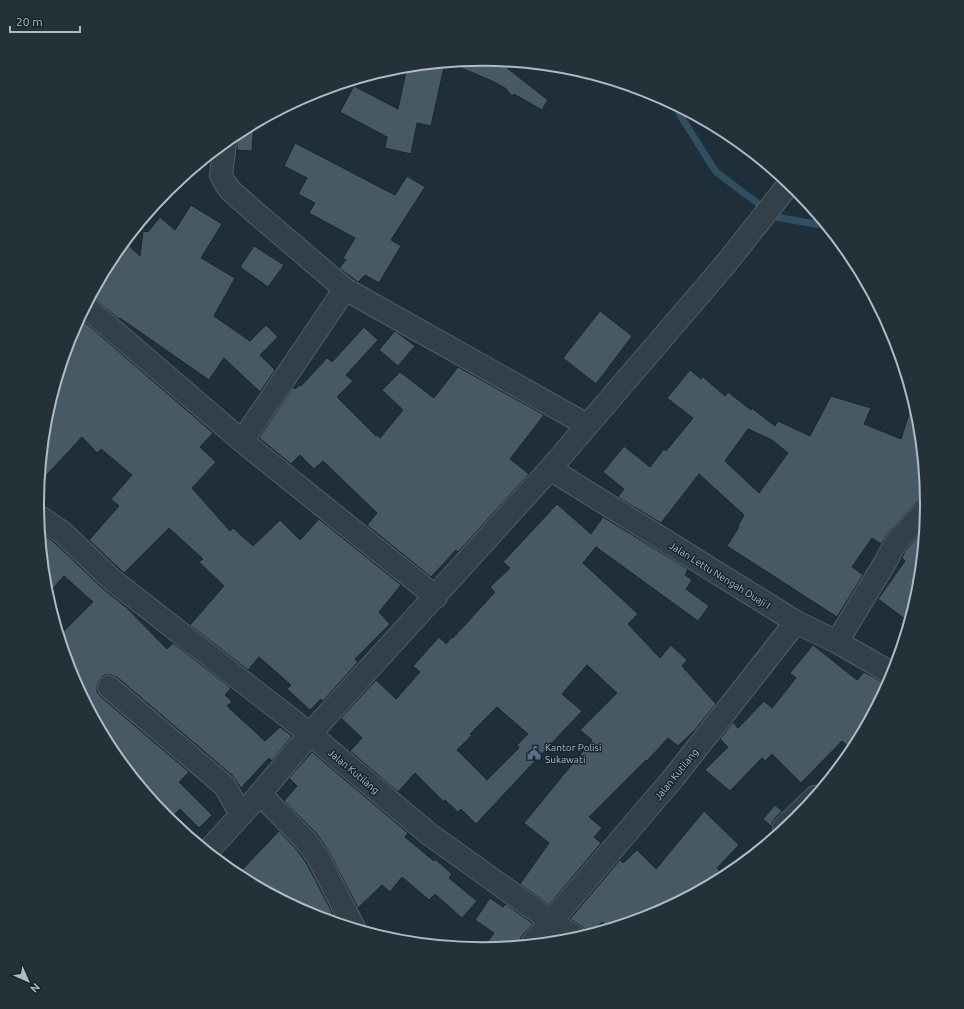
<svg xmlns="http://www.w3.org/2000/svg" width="964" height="1009" viewBox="0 0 964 1009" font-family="Ubuntu,sans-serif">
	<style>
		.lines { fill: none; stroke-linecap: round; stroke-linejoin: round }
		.stream { stroke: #324e61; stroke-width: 7 }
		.building { fill: #475965; stroke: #1a272f; fill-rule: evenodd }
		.street-casing { stroke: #505e67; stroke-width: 24 }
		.street { stroke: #334049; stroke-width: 22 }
		.labels { text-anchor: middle; stroke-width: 3; stroke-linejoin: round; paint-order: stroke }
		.street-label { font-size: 10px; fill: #adbbc6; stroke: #19252d }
		.poi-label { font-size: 10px; fill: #adbbc6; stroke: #19252d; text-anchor: start }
		.rim { fill: none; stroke: #adbbc6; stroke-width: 2 }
	</style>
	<rect width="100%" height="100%" fill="#1f2f39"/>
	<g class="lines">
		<path class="stream" d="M676,106L680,115L716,172L776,217L826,226"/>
	</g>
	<path class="building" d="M482,60L498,61L548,100L542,110L514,94L512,96L505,88L492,81L450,63Z
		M445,63L431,126L417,123L411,154L385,148L387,137L340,112L354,86L398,109L407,67Z
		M254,124L252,151L237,150V139L235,135Z
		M295,143L395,195L407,176L425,187L391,240L401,246L379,283L365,275L358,282L339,268L346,260L343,258L355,238L309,213L315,203L298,194L307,178L284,166Z
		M191,205L222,224L201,258L235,278L214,316L250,341L266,325L278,337L260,355L275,370L260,392L224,358L209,380L120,318L119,319L91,296L112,257L125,242L140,256L143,231L148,232L160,217L175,230Z
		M254,246L284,265L268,287L240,267Z
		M600,311L632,336L596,384L563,358Z
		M80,318L213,433L200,447L216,462L192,488L230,531L233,528L253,546L280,520L300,540L319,519L401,585L379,612L390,624L355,659L358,662L323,701L321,699L310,710L287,689L291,685L259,657L248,670L190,625L224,586L199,562L203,559L169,528L124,573L89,540L119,506L111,499L132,475L101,449L97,453L82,437L39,483L46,417L71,334Z
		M364,327L378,340L346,375L353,381L337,397L376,436L377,435L380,438L403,410L382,390L400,372L434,398L458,367L544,415L510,459L529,474L458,552L456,550L431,577L367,525L377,513L323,461L314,469L300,455L291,464L259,438L293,387L295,389L300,385L301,386L327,358L332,362Z
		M395,331L415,346L398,366L379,350Z
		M690,370L701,379L703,377L725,396L728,392L751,410L752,408L775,426L778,421L810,436L831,396L871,408L864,424L901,439L913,401L918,418L926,498H922L917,502L886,536L881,544L872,538L852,567L863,575L837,617L727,546L739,527L738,526L744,515L699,474L661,523L618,497L624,489L603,472L624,446L650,467L664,449L666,451L693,418L667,398ZM748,429L772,440L788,453L759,493L725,461Z
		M557,504L591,534L603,517L688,569L685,575L692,580L686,589L709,606L698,621L596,547L583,563L638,614L628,624L660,658L671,645L687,660L682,666L716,704L694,731L678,746L668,738L647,761L646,760L589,817L602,828L594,837L601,843L549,905L520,884L549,843L524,823L592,740L580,730L617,693L587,665L562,694L582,711L476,824L461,809L458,812L445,800L444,802L415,773L398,792L350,751L362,738L341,718L376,680L396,699L420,672L413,666L439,637L446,644L452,637L453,638L495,592L490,587L510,568L503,562ZM497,707L528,734L517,745L519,748L487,780L457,750L472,735L470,734Z
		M924,530L918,592L909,622L878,599L905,561L902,558L905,551Z
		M40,532L54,542L102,588L127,608L167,649L173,643L231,688L225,695L232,702L227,706L265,741L280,727L292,736L272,761L269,758L241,788L233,776L117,677L111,675H104L100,679L97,685V692L101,697L189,772L179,782L212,815L199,828L180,809L169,820L167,819L112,752L71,675L59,636L93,602L64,576L47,595Z
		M813,645L857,680L864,672L888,685L853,750L842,741L801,783L772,754L765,761L762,758L730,791L705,770L728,747L720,739L733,722L738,728L764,701L772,708L796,678L790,673Z
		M312,752L408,833L405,837L434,861L435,859L452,874L449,878L477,901L462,918L435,894L429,900L402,877L390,892L382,885L358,908L328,850L316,833L284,801L297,786L289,778Z
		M775,805L782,811L775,818L772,823V827L763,819Z
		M704,811L739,845L717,868L720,870L696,892L652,916L609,929L602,922L589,935L584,928L570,919L620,860L623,863L637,850L656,869Z
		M279,831L297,850L307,864L338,924L312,916L237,875Z
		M490,898L503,907L506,904L533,924L521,937L519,946L482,949L494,933L475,920Z"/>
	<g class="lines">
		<g class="street-casing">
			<path id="street" d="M225,143L221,175L225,183L231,191L257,214L345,289L587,425
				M86,307L242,441L436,597
				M242,441L345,289
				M550,469L796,622L837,642L893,674
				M38,516L62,532L111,579L310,734L429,834L552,922L577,938
				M837,642L886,561L895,544L926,510
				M109,687L225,786L241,815
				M260,794L307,842L318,857L354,928
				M784,827L815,797
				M207,852L260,794L310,734L550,469L724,266L789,184
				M531,945L675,776L796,622"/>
		</g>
		<use href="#street" class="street"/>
	</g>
	<defs>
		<g id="civic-bare" transform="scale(1.08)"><path d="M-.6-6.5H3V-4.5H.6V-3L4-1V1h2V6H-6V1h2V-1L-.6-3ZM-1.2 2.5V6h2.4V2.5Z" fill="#5c6f8a" stroke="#19252d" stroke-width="2.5" paint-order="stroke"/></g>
	</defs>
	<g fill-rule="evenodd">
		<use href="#civic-bare" x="534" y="753"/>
	</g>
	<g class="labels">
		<g class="street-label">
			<text transform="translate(720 575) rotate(32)" y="4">Jalan Lettu Nengah Duaji I</text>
			<text transform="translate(354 771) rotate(40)" y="4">Jalan Kutilang</text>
			<text transform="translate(676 774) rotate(-51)" y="4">Jalan Kutilang</text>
		</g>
		<g class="poi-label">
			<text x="545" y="751">Kantor Polisi<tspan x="545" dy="12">Sukawati</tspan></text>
		</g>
	</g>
	<path d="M0 0H964V1009H0ZM44 504a438 438 0 1 1 876 0a438 438 0 1 1-876 0Z" fill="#253139" fill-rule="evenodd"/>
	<path class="rim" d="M44 504a438 438 0 1 1 876 0a438 438 0 1 1-876 0Z"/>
	<g transform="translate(28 981) rotate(135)" stroke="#19252d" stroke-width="3" paint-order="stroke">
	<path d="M0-3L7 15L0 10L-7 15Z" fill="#adbbc6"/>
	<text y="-6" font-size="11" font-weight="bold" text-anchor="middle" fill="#adbbc6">N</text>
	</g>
	<path d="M10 26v6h70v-6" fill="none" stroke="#adbbc6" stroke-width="2"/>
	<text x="16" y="26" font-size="12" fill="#adbbc6" stroke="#19252d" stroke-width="3" paint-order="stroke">20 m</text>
</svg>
